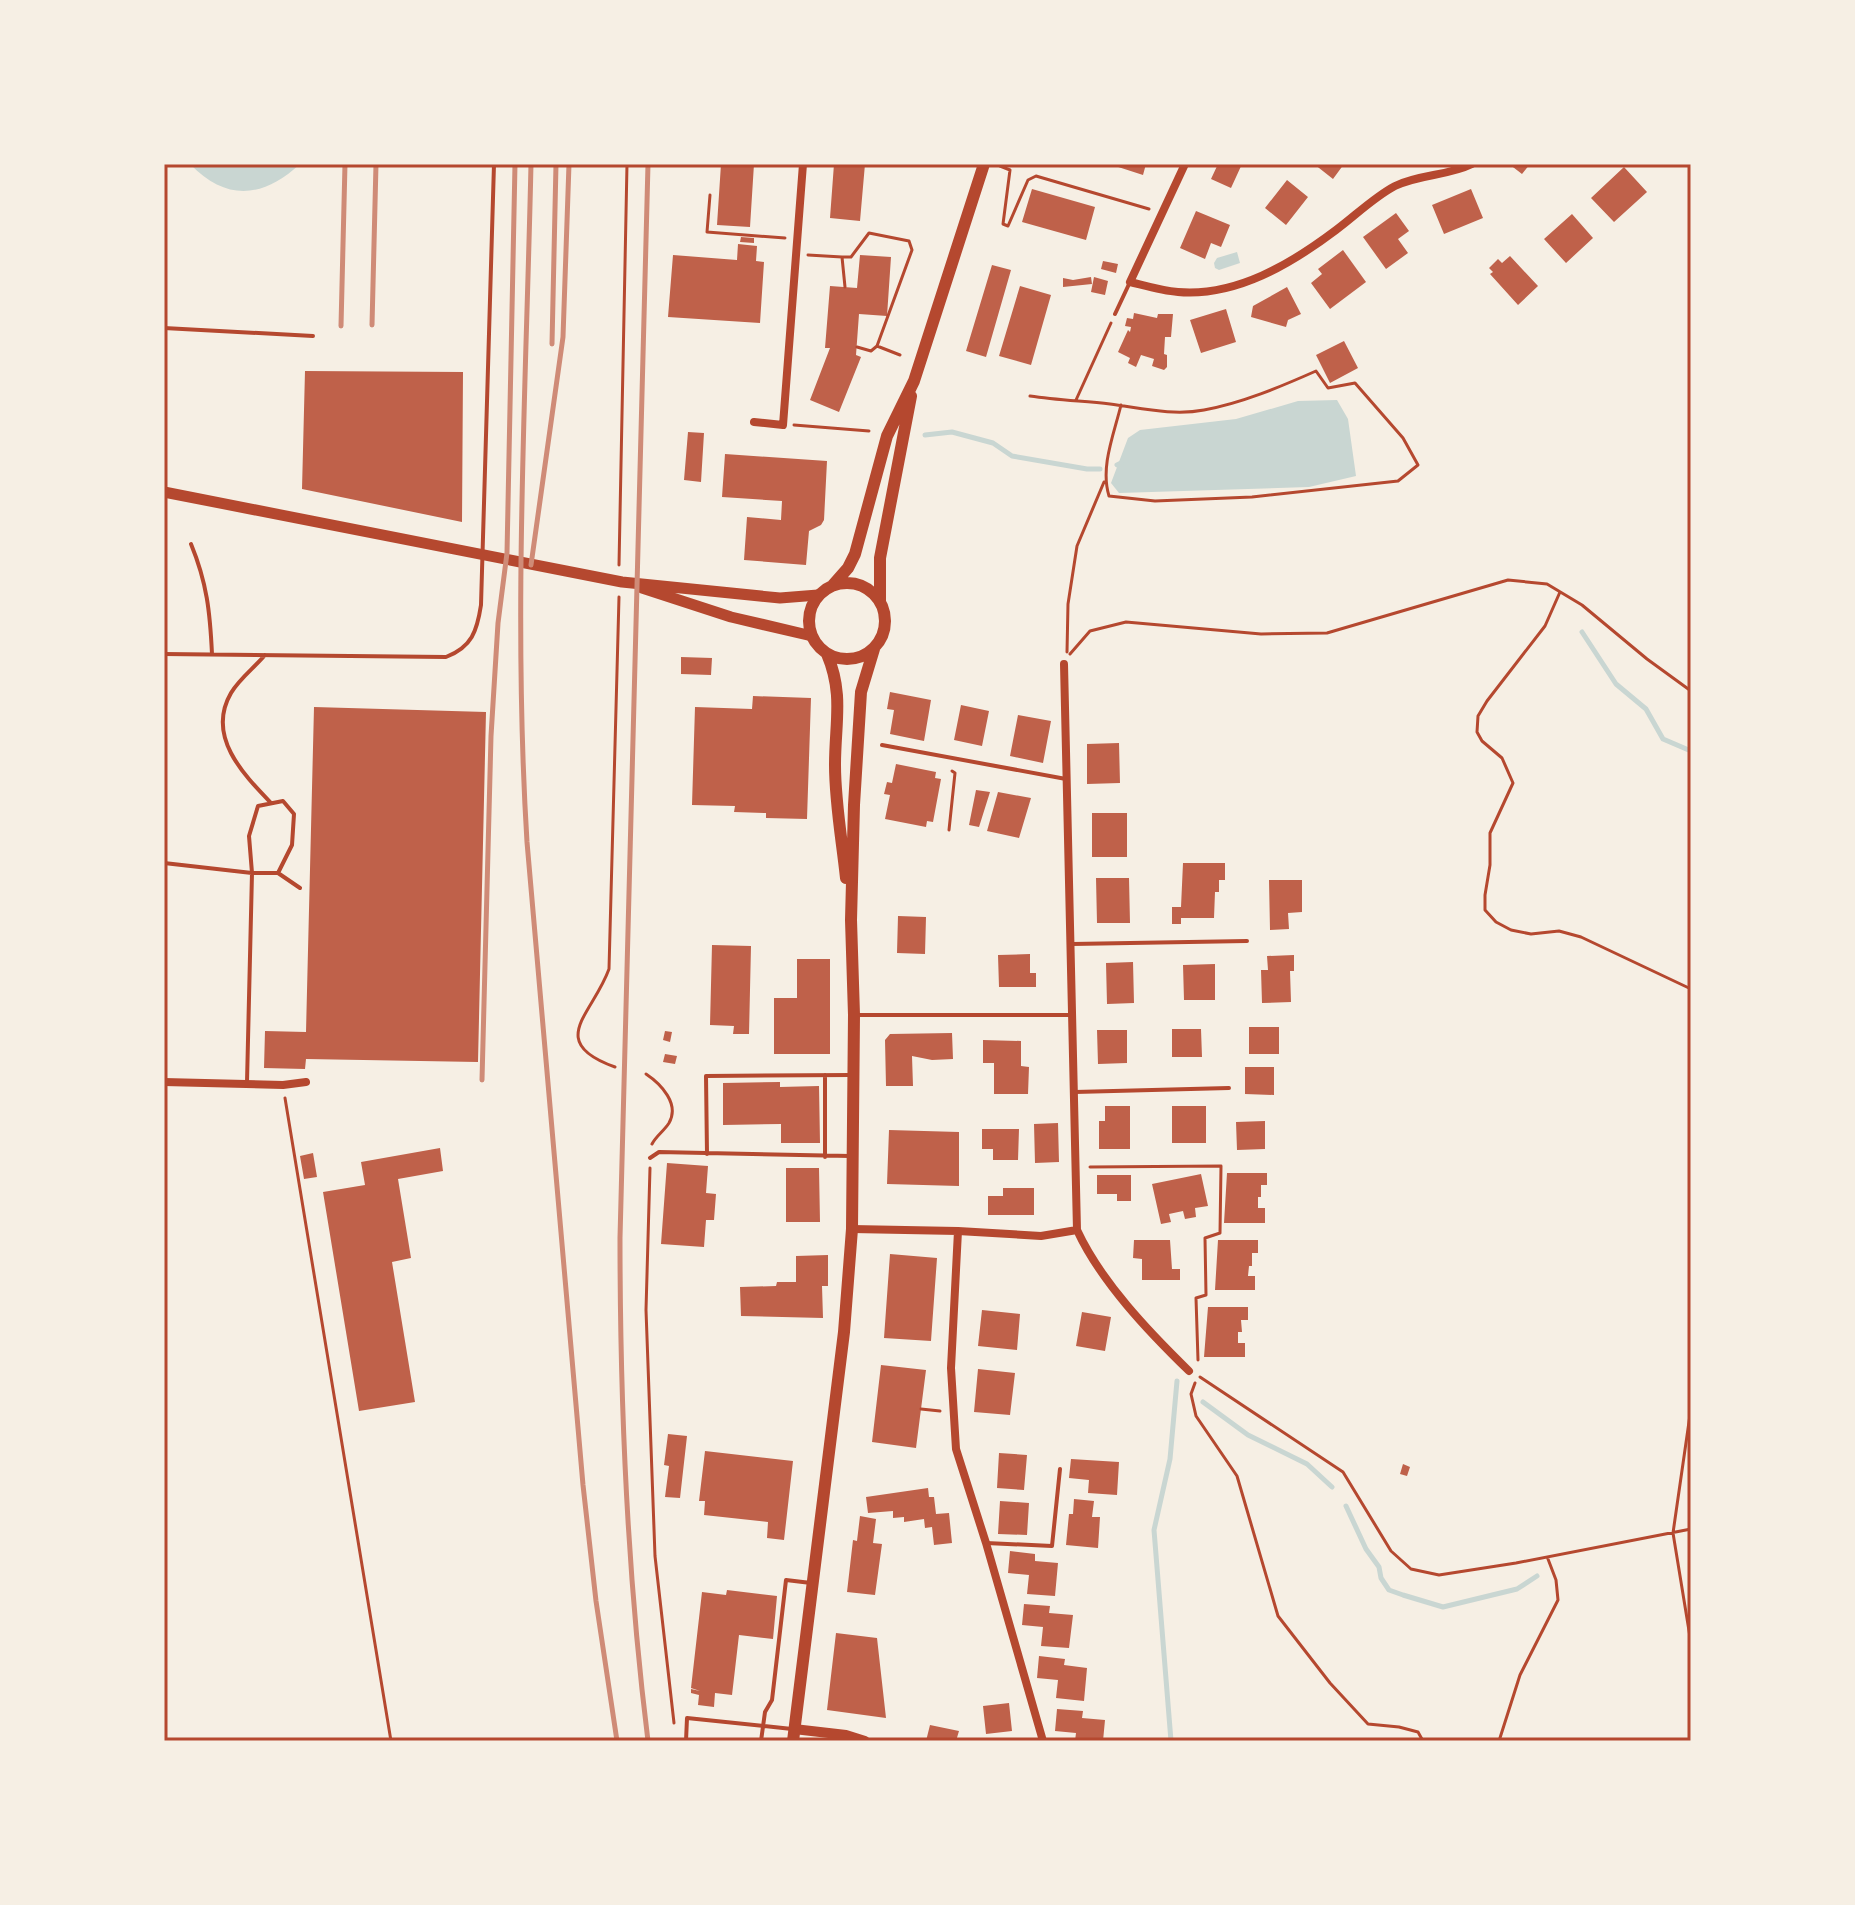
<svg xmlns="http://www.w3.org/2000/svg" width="1855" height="1905" viewBox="0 0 1855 1905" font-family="Quicksand,sans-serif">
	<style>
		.water { fill: #c9d6d2 }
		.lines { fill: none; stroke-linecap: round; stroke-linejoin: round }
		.stream { stroke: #c9d6d2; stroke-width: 5 }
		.building { fill: #bf614a }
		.path { stroke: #b5482f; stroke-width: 3 }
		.service { stroke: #b5482f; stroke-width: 4 }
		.minor { stroke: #b5482f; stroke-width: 8 }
		.tertiary { stroke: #b5482f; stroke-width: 10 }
		.secondary { stroke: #b5482f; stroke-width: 11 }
		.primary { stroke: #b5482f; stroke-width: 12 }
		.rail { stroke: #cf8b77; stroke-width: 5 }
		.neatline { fill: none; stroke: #b5482f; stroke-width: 3 }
	</style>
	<rect width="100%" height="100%" fill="#f6efe4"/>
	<path class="water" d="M190,164H300C263,198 227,202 190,164Z
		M1237,252L1240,263L1219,270L1215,268L1214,263L1217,258Z
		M1337,400L1348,419L1356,476L1309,487L1119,493L1111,483L1128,438L1140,430L1236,419L1298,401Z"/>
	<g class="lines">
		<path class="stream" d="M925,435L952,432L993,443L1012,456L1087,469H1100
			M1117,465L1121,463
			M1582,632L1616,684L1646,709L1663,739L1691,751
			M1203,1402L1248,1435L1307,1464L1332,1487
			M1346,1506L1366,1549L1379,1567L1381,1578L1389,1590L1403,1595L1443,1607L1517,1589L1537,1576
			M1171,1741L1154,1530L1170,1459L1177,1381"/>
	</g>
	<path class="building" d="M721,164H754L750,227L717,225Z
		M834,164H865L860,221L830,218Z
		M1109,164H1146L1143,175Z
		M1218,164H1242L1231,188L1211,179Z
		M1314,164H1344L1333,179Z
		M1509,164H1530L1522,174Z
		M1624,167L1647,192L1614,222L1591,198Z
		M1287,180L1308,197L1286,225L1265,208Z
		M1032,189L1095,207L1086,240L1022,222Z
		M1471,189L1483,218L1444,234L1432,205Z
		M1196,211L1230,225L1221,247L1211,243L1205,259L1180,248Z
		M1396,213L1409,231L1398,239L1408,253L1386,269L1363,237Z
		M1572,214L1593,238L1566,263L1544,239Z
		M741,237L754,238V243L740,242Z
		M738,244L757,246L756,261L764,262L760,323L668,317L673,255L737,260Z
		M1343,250L1366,282L1330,309L1311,283L1322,274L1318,269Z
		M860,255L891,257L887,316L859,314L856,355L861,357L839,412L810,400L830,348H825L830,286L857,288Z
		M1510,256L1538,286L1518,305L1490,274L1493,272L1489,268L1498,259L1502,263Z
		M1103,261L1118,264L1116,273L1101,269Z
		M992,265L1011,270L986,357L966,351Z
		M1091,277L1092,284L1063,287V278L1073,280Z
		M1094,277L1108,281L1105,295L1091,292Z
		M1020,286L1051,295L1031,365L999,356Z
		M1287,287L1301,314L1288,320L1286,327L1251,317L1253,306Z
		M1226,309L1236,342L1201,353L1190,320Z
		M1134,313L1157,318L1158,314H1173L1171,337H1165L1164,354L1167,355V367L1164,370L1152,366L1154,359L1141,355L1136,367L1128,363L1130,358L1118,352L1128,330L1130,332L1131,327L1125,326L1127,318L1133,319Z
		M1344,341L1358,368L1330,383L1316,355Z
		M305,371L463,372L462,522L302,489Z
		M688,432L704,433L701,482L684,480Z
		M725,454L827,461L824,520L821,525L809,531L806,565L744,560L747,517L781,520L782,501L722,497Z
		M681,657L712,658L711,675L681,674Z
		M890,692L931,700L924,741L890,734L894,710L887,709Z
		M753,696L811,698L807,819L766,818V813L734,812L735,806L692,805L695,707L752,709Z
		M961,705L989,711L982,746L954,740Z
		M314,707L486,712L478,1062L306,1059L305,1069L264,1068L265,1031L306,1032Z
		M1018,715L1051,721L1043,763L1010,756Z
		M1119,743L1120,783L1087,784V744Z
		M896,764L936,772L935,778L941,779L933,822L927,821L926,827L885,819L890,795L884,794L887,782L892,783Z
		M976,790L990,792L979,827L969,825Z
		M998,792L1031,798L1019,838L987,831Z
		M1092,813H1127V857H1092Z
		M1183,863H1225V880H1219V892H1215L1214,918H1181V924H1172V907H1181Z
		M1096,878H1129L1130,923H1097Z
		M1269,880H1302V912L1288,913L1289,929L1270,930Z
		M898,916L926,917L925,954L897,953Z
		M712,945L751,946L749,1034H733L734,1026L710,1025Z
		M1030,954V973H1036V987H999L998,955Z
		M1294,955V971H1290L1291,1002L1262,1003L1261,970H1268L1267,956Z
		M797,959H830V1054H774V998H797Z
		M1133,962L1134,1003L1107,1004L1106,963Z
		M1215,964V1000H1184L1183,965Z
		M1249,1027H1279V1054H1249Z
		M1172,1029H1201L1202,1057H1172Z
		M1097,1030H1127V1063L1098,1064Z
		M665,1031L672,1032L670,1042L663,1040Z
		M952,1033L953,1059L932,1060L912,1056L913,1086H886L885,1040L890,1034Z
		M983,1040L1021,1041V1066L1029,1067L1028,1094H994V1063H983Z
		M665,1054L677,1056L675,1064L663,1062Z
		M1245,1067H1274V1095L1245,1094Z
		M780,1082V1087L819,1086L820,1143H781V1124L723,1125V1083Z
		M1105,1106H1130V1149H1099V1121H1105Z
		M1172,1106H1206V1143H1172Z
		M1265,1121V1149L1237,1150L1236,1122Z
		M1058,1123L1059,1162L1035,1163L1034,1124Z
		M982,1129H1019L1018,1160H993V1149H982Z
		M889,1130L959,1132V1186L887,1184Z
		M440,1148L443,1171L398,1179L411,1258L392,1262L415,1402L359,1411L323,1192L365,1185L361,1162Z
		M313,1153L317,1177L304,1179L300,1156Z
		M667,1163L708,1166L706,1193L716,1194L714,1220H706L704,1247L661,1244Z
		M786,1168H819L820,1222H786Z
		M1227,1173H1267V1185H1261V1197H1258V1208H1265V1223H1224Z
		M1201,1174L1208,1206L1195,1208L1196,1217L1185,1219L1183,1211L1169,1214L1171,1222L1161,1224L1152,1184Z
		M1097,1175H1131V1201H1117V1194H1097Z
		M1003,1188H1034V1215H988V1196H1003Z
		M1134,1240H1170L1172,1269H1180V1280H1142V1259L1133,1258Z
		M1218,1240H1258V1253H1252V1266H1249L1248,1276H1255V1290H1215Z
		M890,1254L937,1258L931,1341L884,1338Z
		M828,1255V1286H822L823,1318L741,1316L740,1287L776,1286L777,1282H796V1256Z
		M1208,1307H1248V1320H1241L1242,1332H1238V1343H1245V1357H1204Z
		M982,1310L1020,1314L1017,1350L978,1346Z
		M1082,1312L1111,1317L1105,1351L1076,1346Z
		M881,1365L926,1370L916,1448L872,1442Z
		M978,1369L1015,1373L1010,1415L974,1412Z
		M668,1434L687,1436L680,1498L665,1497L669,1466L664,1465Z
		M705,1451L793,1461L784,1540L767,1538L768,1522L704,1515L705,1501H699Z
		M999,1453L1027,1455L1024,1490L997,1488Z
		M1071,1459L1119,1462L1117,1495L1088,1493L1089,1480L1069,1478Z
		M1403,1464L1410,1467L1407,1476L1400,1474Z
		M928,1488L929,1497H934L936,1514L949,1513L952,1543L934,1545L932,1527L925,1528L924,1519L904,1522V1517L893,1518V1511L868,1513L866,1497Z
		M1074,1499L1094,1501L1092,1517H1100L1098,1548L1066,1545L1069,1514H1073Z
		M1000,1501L1029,1503L1027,1535L998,1534Z
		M860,1516L876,1519L873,1543L882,1544L875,1595L847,1592L853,1540L857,1541Z
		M1010,1551L1035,1554V1561L1058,1563L1055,1596L1027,1594L1029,1575L1008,1573Z
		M727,1590L777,1596L773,1639L739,1635L732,1695L715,1693L714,1707L698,1705L699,1695L691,1693V1689L700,1691L691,1688L702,1592L726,1595Z
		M1024,1604L1050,1606L1049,1613L1073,1615L1069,1648L1041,1646L1043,1627L1022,1625Z
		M836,1633L877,1638L886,1718L827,1710Z
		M1039,1656L1065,1659L1064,1665L1087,1668L1084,1701L1056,1698L1058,1680L1037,1678Z
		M1009,1703L1012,1731L986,1734L983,1706Z
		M1057,1709L1083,1711L1082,1718L1105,1720L1103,1741H1075L1076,1733L1055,1731Z
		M930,1725L959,1731L956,1741H926Z"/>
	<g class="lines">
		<path class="path" d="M1000,166L1010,170L1003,224L1008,226L1028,180L1036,176L1149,209
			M710,195L707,232L785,238
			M808,255L842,257L845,287
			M842,257H851L869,233L909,241L912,250L877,346L871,351L857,347
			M877,346L900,355
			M1030,396C1056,400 1083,401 1110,404C1141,408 1173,416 1204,410C1242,403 1280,387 1316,371L1328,388L1355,383L1403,438L1418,465L1398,481L1252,497L1155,501L1109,496C1100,467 1114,434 1121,405
			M1076,400L1111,323
			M794,425L869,431
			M619,565L627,164
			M1560,592L1545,626L1487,701L1478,716L1477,732L1482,741L1502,758L1513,783L1490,833V865L1485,895V910L1496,922L1511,930L1531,934L1559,931L1581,937L1691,989
			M1067,652L1068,604L1077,546L1104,482
			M1070,654L1090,631L1126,622L1261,634L1327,633L1508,580L1547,584L1582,605L1647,659L1691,691
			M949,830L955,773L952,771
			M615,1067C545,1042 593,1014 609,969L619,597
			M646,1074C661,1084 680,1104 669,1123C664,1131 656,1136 652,1144
			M285,1098L391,1741
			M1090,1167L1221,1166L1220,1233L1205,1238L1206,1295L1196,1298L1198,1360
			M650,1168L646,1310L655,1556L674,1723
			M1200,1377L1343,1472L1391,1551L1411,1569L1439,1575L1516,1563L1691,1529
			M1195,1383L1191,1394L1196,1416L1237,1476L1278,1616L1330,1683L1368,1724L1399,1727L1418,1732L1423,1741
			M1691,1408L1673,1533L1691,1643
			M921,1409L940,1411
			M1499,1741L1520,1675L1558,1600L1556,1580L1548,1559"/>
		<path class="service" d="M1115,314L1130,282
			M164,328L313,336
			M191,544C207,583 210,612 212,654
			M164,654L446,657C472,647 477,631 481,605L494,164
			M265,655C255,667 239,679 231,693C206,736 243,774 271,803
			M882,745L1066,779
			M164,863L252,873H278L300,888
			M1072,944L1247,941
			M858,1015H1072
			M247,1082L252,873L249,836L258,806L283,801L294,814L292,845L278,873
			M1075,1092L1229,1088
			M707,1154L706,1076L851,1075
			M825,1157V1075
			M650,1158L659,1152L850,1156
			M986,1543L1052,1546L1060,1469
			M686,1741L687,1718L792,1729
			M761,1741L765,1712L772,1700L786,1580L811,1583"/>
		<path class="minor" d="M1185,164L1130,282C1146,286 1162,291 1178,292C1236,297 1291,264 1336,230C1355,216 1374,197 1395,186C1420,174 1448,176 1472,164
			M754,422L783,425L803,164
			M164,1082L283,1085L306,1082
			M852,1229L958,1231L1041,1236L1077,1230L1064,664
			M1077,1230C1101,1282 1149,1332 1189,1371
			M958,1231L951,1368L956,1449L986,1543L1043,1741"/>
		<path class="tertiary" d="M794,1729L846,1735L865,1741"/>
		<path class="secondary" d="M164,492L622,582L780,598L818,595
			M642,588L731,617L812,636"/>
		<path class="primary" d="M809 621a38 38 0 1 1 76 0a38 38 0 1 1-76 0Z
			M833,585L848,568L855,554L887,436L914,381L984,164
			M880,601V558L911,396
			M827,654C844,694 835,723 835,765C835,803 842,840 846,878
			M793,1741L844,1332L852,1229L854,1015L851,920L854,805L861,692L874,649"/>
		<path class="rail" d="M531,164C526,390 513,617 527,842L583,1485L596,1601L617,1741
			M648,164L620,1238C620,1406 627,1573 648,1741
			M372,325L376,164
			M341,326L345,164
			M552,344L556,164
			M531,565L563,337L569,164
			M482,1080L491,736L498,623L507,553L515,164"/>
	</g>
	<rect width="1855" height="1905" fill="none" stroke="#f6efe4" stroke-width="332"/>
	<rect x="166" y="166" width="1523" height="1573" class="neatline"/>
</svg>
